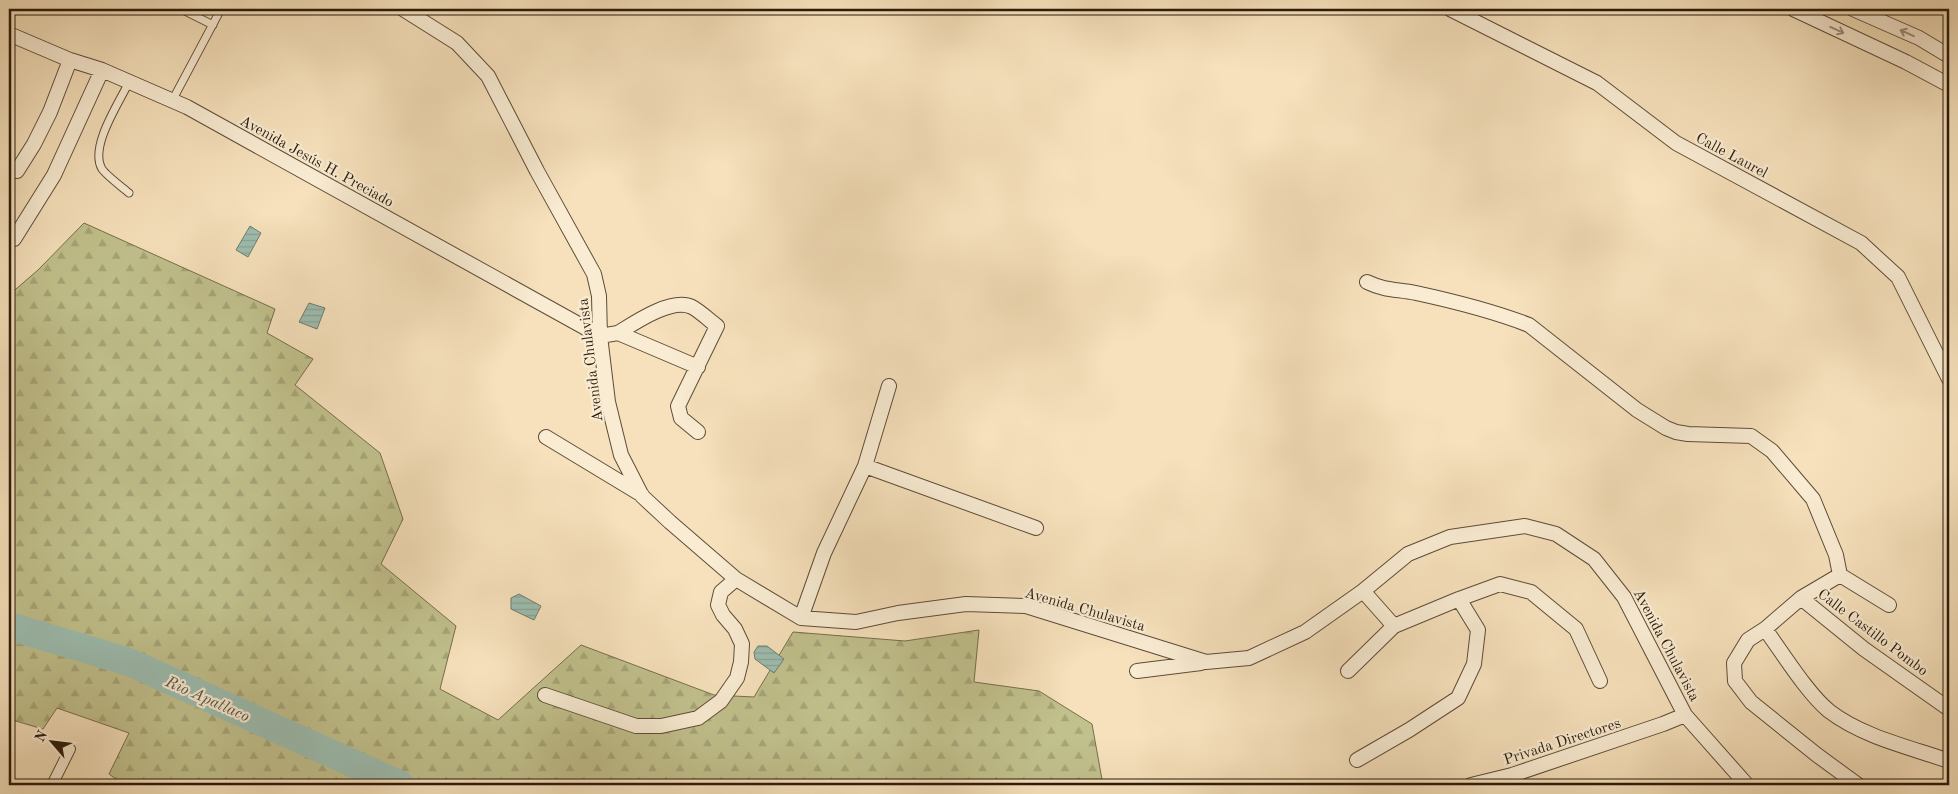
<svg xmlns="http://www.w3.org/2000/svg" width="1958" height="794" viewBox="0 0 1958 794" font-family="'Old Standard TT',serif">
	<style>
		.forest { fill: url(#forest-firs); stroke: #766e4c }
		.water { fill: url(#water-rules); stroke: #6f7d6f }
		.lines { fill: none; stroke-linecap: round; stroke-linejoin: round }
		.river { stroke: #9dbeb1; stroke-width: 28 }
		.service-casing { stroke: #5e4c37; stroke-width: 9 }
		.pedestrian-casing { stroke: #5e4c37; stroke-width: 12 }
		.minor-casing { stroke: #5e4c37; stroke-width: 16 }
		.service { stroke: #f9ecd3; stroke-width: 7 }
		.pedestrian { stroke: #f9ecd3; stroke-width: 10 }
		.minor { stroke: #f9ecd3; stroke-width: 14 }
		.oneway { stroke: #9c8e79 }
		.labels { text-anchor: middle; stroke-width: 4.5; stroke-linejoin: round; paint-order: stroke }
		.street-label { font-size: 15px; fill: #2b1b0b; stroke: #f9ecd3 }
		.water-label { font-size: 16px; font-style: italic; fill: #535445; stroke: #f9ecd3 }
	</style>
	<defs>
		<pattern id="forest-firs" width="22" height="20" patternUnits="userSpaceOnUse" patternTransform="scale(1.25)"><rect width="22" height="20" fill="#c1c18d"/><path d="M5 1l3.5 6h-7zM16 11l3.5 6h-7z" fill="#a6a578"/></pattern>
		<pattern id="water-rules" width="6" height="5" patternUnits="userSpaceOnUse" patternTransform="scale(1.25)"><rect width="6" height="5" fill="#9dbeb1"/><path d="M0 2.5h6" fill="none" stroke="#87a397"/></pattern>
	</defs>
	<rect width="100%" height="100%" fill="#f6e1bc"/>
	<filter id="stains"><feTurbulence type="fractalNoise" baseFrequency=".004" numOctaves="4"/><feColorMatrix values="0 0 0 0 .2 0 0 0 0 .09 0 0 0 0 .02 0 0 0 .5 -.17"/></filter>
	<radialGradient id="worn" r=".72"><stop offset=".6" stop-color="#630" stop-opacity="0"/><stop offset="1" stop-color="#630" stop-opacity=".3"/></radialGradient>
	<path class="forest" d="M84,223L275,309L267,333L313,359L295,385L380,453L403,519L381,564L456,626L440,689L498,720L581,645L714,695L754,697L793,632L905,641L979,630L974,682L1039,691L1092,724L1103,785H124L109,774L129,733L57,708L43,729L9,719V295L38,270Z"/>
	<path class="water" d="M250,226L261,233L248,257L236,250Z
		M309,303L325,308L317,329L299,322Z
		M519,594L541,606L534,620L511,609V598Z
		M758,646H767L784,659L774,673L755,659L754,652Z"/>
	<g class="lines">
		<path class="river" d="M9,626L129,662L401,785"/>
		<g class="service-casing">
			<path id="service" d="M181,9L213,25
				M172,101L221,9
				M129,193C122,187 107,176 102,169C89,147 119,103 129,82"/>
		</g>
		<g class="pedestrian-casing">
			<path id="pedestrian" d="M52,785L70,749"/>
		</g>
		<g class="minor-casing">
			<path id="minor" d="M403,9L457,43L488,76L537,171L594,274L599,296L600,336L608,402L621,455L642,496L670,522L736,579L801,618L856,622L898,613L966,604L1026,606L1206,662L1249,658L1305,632L1363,591L1408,554L1450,537L1525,526L1556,534L1594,559L1624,597L1685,715L1747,785
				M1450,9L1597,83L1676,143L1861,243L1898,277L1949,379
				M1793,9L1906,62L1949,85
				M1853,9L1919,38L1949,56
				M9,34L70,60L102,70L187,107L600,336L618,333L698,367
				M17,171L34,144L50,112L70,60
				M14,239L54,175L102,70
				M1367,282C1386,291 1396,289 1416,293C1453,301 1493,311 1529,325L1637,410L1666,428L1676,432L1688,434L1751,436L1772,451L1813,499L1836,555L1840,575
				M618,333C634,323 672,297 692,307C701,312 709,320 717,326L678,406L681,418L698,432
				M546,437L642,495
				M865,466L1036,528
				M1840,575L1801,598L1765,629L1748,640L1734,663L1735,681L1751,702L1817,755L1858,785
				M1840,575L1889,605
				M1363,591L1394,626
				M1801,598L1864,649L1949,709
				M801,618L824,553L865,466L889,386
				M1765,629C1782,652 1807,693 1829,711C1863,737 1909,747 1949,761
				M1137,671L1201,663
				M1348,671L1394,626L1459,599L1500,584L1531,592L1576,629L1600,681
				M545,695L636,726H661L698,718L721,701L737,678L741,662L742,644L735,629L723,615L718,605L721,592L736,579
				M1357,760L1409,730L1458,698L1474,664L1478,630L1459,599
				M1471,785L1512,775L1663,724L1685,715"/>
		</g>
		<use href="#service" class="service"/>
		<use href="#pedestrian" class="pedestrian"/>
		<use href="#minor" class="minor"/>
	</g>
	<defs><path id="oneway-shaft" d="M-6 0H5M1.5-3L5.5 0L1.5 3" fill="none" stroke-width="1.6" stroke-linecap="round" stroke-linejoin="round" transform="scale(1.25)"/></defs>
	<g class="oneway">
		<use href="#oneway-shaft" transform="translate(1837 30) rotate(25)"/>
		<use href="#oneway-shaft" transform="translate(1907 33) rotate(-156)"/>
	</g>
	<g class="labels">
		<g class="street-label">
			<text transform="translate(1732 155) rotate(28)" y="5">Calle Laurel</text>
			<text transform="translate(317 161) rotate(29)" y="5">Avenida Jesús H. Preciado</text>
			<text transform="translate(590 360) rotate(-97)" y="5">Avenida Chulavista</text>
			<text transform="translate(1085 609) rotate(16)" y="5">Avenida Chulavista</text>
			<text transform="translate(1873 632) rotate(37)" y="5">Calle Castillo Pombo</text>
			<text transform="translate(1667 645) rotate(62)" y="5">Avenida Chulavista</text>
			<text transform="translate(1562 741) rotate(-18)" y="5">Privada Directores</text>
		</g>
		<g class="water-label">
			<text transform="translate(208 698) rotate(24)" y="6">Rio Apatlaco</text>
		</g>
	</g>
	<rect width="1958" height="794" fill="none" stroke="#f6e1bc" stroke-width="30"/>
	<rect x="10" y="10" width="1938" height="774" fill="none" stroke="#2b1b0b" stroke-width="2.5"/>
	<rect x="15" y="15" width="1928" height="764" fill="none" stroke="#2b1b0b"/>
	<g transform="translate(52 742) rotate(298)" stroke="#f9ecd3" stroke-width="4" paint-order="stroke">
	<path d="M0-4L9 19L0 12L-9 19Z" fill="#2b1b0b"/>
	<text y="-8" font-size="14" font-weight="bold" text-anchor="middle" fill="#2b1b0b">N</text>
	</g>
	<rect width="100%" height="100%" filter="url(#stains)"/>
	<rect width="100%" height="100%" fill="url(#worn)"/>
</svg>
